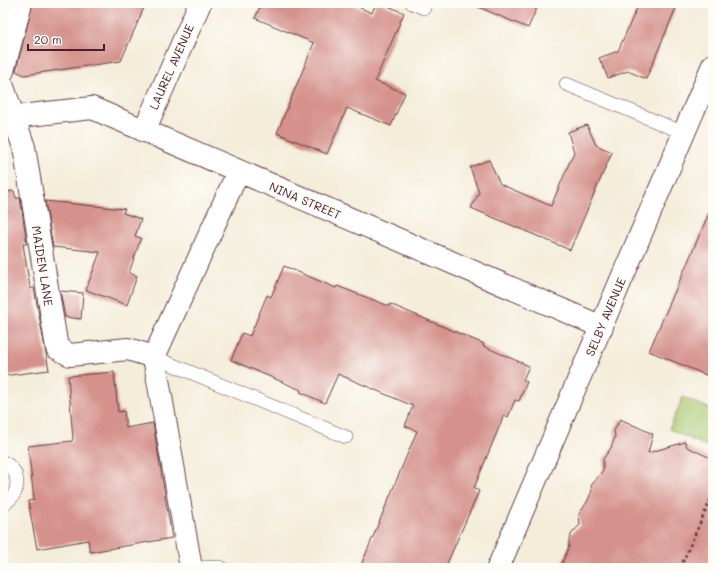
<svg xmlns="http://www.w3.org/2000/svg" width="716" height="571" viewBox="0 0 716 571" font-family="Mali,sans-serif">
	<style>
		.green { fill: #a9c76e; stroke: #7a734c }
		.building { fill: #d5918b }
		.lines { fill: none; stroke-linecap: round; stroke-linejoin: round }
		.lane-casing { stroke: #643e45; stroke-width: 14 }
		.street-casing { stroke: #643e45; stroke-width: 24 }
		.secondary-casing { stroke: #643e45; stroke-width: 24 }
		.path { stroke: #643e45; stroke-width: 2.5; stroke-dasharray: 3 3; stroke-linecap: butt }
		.lane { stroke: #fff; stroke-width: 13 }
		.street { stroke: #fff; stroke-width: 22 }
		.secondary { stroke: #fff; stroke-width: 22 }
		.labels { text-anchor: middle; stroke-width: 3; stroke-linejoin: round; paint-order: stroke }
		.street-label { font-size: 12px; fill: #4a1f2b; stroke: #fdfcf7 }
	</style>
	<rect width="100%" height="100%" fill="#fdfcf7"/>
	<filter id="ink" filterUnits="userSpaceOnUse"><feTurbulence type="fractalNoise" baseFrequency=".025" numOctaves="2"/><feDisplacementMap in="SourceGraphic" scale="8" xChannelSelector="R" yChannelSelector="G"/><feConvolveMatrix kernelMatrix="1 2 1 2 8 2 1 2 1" color-interpolation-filters="sRGB"/></filter>
	<filter id="wash" filterUnits="userSpaceOnUse"><feTurbulence type="fractalNoise" baseFrequency=".012" numOctaves="4" result="noise"/><feDisplacementMap in="SourceGraphic" scale="16" xChannelSelector="R" yChannelSelector="G"/><feGaussianBlur stdDeviation="0.9" result="paint"/><feColorMatrix in="noise" values="0 0 0 0 0 0 0 0 0 0 0 0 0 0 0 0 0 1.4 0 .05"/><feComposite in="paint" operator="in"/></filter>
	<g filter="url(#wash)">
		<rect width="100%" height="100%" fill="#f4edda"/>
		<path class="green" d="M683,397L713,410V445L708,447L669,429Z"/>
		<g id="blocks">
			<path class="building" d="M33,3H146L121,61L24,75L16,71Z
				M262,3H349L372,13L376,3H381L404,13L375,81L405,93L391,126L347,108L327,154L277,133L314,43L255,18Z
				M469,3H539L528,28Z
				M639,3H678L646,79L628,71L608,78L599,58L618,51Z
				M587,125L596,145L612,152L570,250L471,208L479,193L470,167L489,160L500,184L551,206L574,152L568,132Z
				M14,191L16,198H20L27,244H23L30,288H34L49,370L3,376V192Z
				M45,201L125,209L123,213L141,219L135,236L141,238L129,273L137,276L127,305L86,290L100,252L53,247Z
				M713,204V378L649,351Z
				M284,266L336,288L337,286L389,306L390,304L484,344L483,346L529,366L523,380L527,382L519,401L515,400L508,417L504,415L474,488L479,491L445,568H360L417,431L405,426L413,406L338,374L325,403L300,392L301,390L231,360L242,333L250,336L267,295L271,297Z
				M60,291L83,293L81,319L65,317Z
				M114,372L118,412L124,411L126,428L153,423L172,538L90,552L88,540L37,549L28,501L34,500L28,446L72,441L73,439L68,376Z
				M620,419L653,434L648,453L685,442L687,447L713,459V568H560L569,546V540L572,533L580,525L579,514L587,502L592,491L591,486L603,470V459L611,448L615,437L614,431Z"/>
		</g>
	</g>
	<g filter="url(#ink)">
		<use href="#blocks" fill-opacity="0" stroke="#643e45" stroke-width="1"/>
		<g class="lines">
			<g class="lane-casing">
				<path id="lane" d="M412,3L424,8
					M566,84L684,133
					M154,357L346,437
					M3,462C22,470 21,496 3,504
					M197,568L219,567L222,568"/>
			</g>
			<g class="street-casing">
				<path id="street" d="M3,71L21,3
					M3,87L24,147L57,348L70,355L128,349L154,357
					M3,118L92,108L602,327
					M144,131L200,3
					M191,568L154,357L238,172"/>
			</g>
			<g class="secondary-casing">
				<path id="secondary" d="M498,568L713,65"/>
			</g>
			<path class="path" d="M680,568L713,494"/>
			<use href="#lane" class="lane"/>
			<use href="#street" class="street"/>
			<use href="#secondary" class="secondary"/>
		</g>
	</g>
	<g class="labels">
		<g class="street-label">
			<text transform="translate(172 67) rotate(-66)" y="4">LAUREL AVENUE</text>
			<text transform="translate(305 201) rotate(23)" y="4">NINA STREET</text>
			<text transform="translate(42 266) rotate(81)" y="4">MAIDEN LANE</text>
			<text transform="translate(606 317) rotate(-67)" y="4">SELBY AVENUE</text>
		</g>
	</g>
	<rect width="716" height="571" fill="none" stroke="#fdfcf7" stroke-width="16"/>
	<path d="M28 44v6h76v-6" fill="none" stroke="#4a1f2b" stroke-width="2"/>
	<text x="34" y="44" font-size="12" fill="#4a1f2b" stroke="#fdfcf7" stroke-width="3" paint-order="stroke">20 m</text>
</svg>
